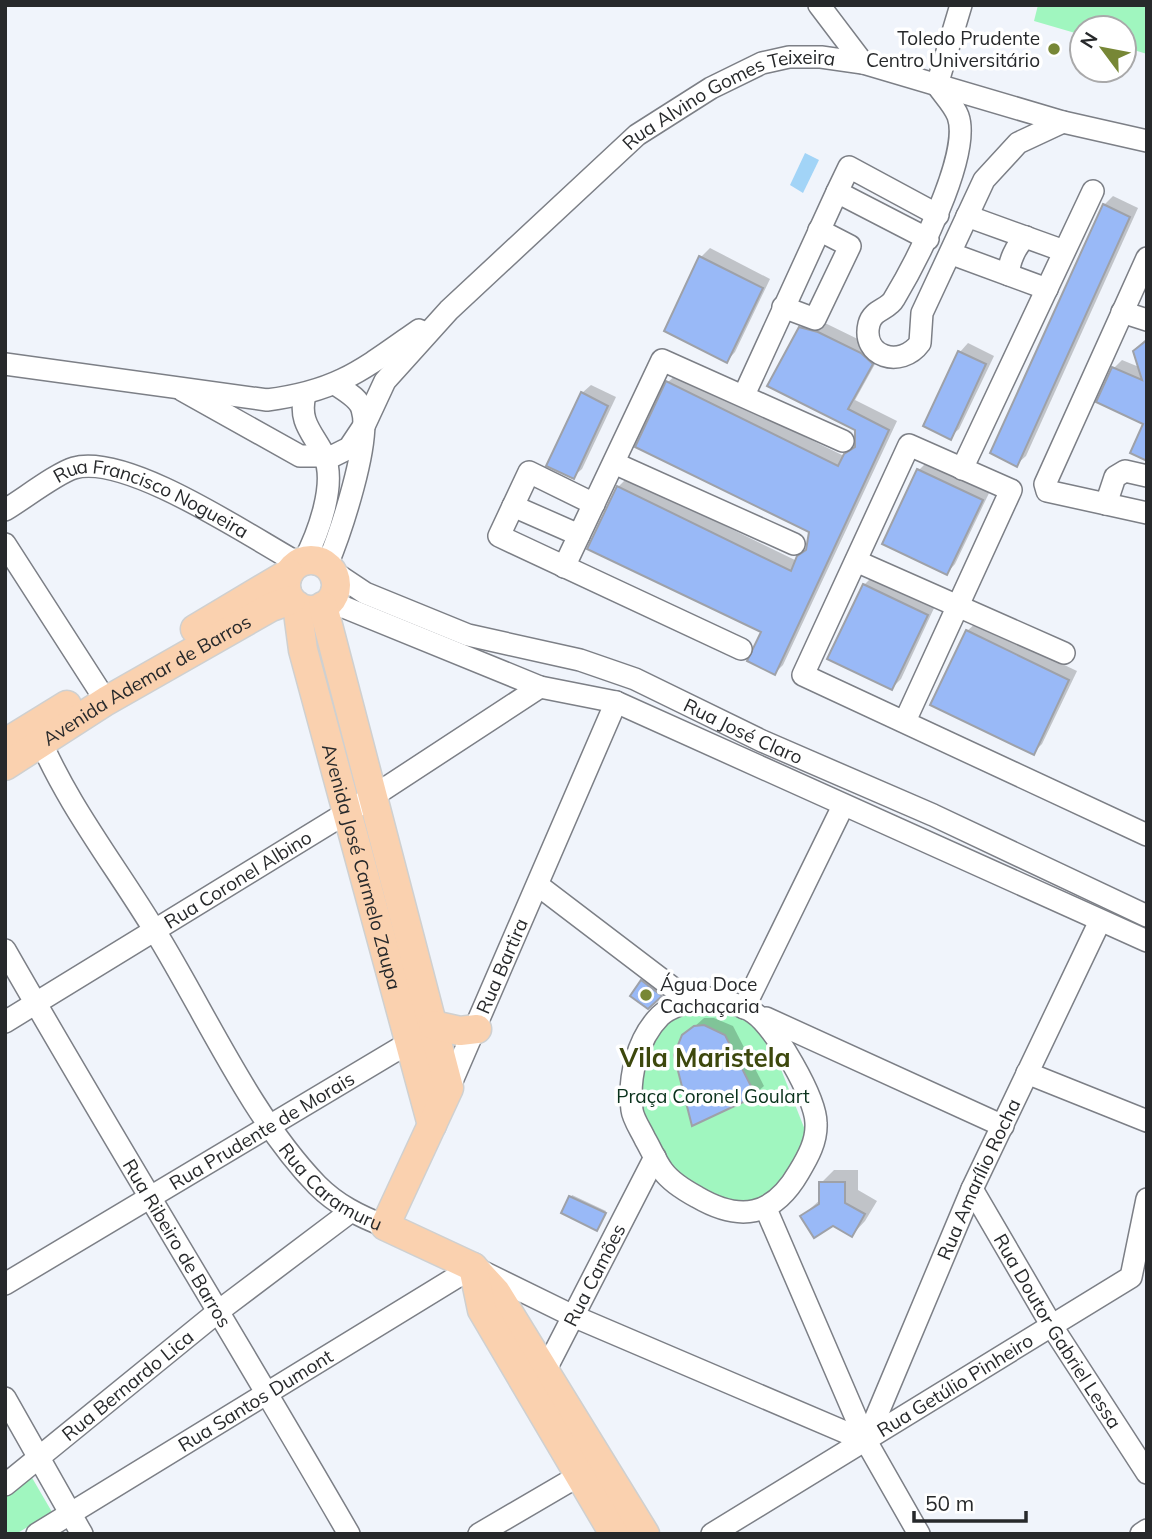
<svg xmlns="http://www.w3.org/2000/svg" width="1152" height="1539" font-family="Mulish,sans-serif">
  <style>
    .green { fill: #a0f6bf }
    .water { fill: #a2d4f7 }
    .shadow { fill: #0003 }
    .building { fill: #99b9f7; stroke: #9ea1a8; stroke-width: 2 }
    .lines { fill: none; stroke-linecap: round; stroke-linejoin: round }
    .minor-casing { stroke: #7c7f86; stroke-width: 24 }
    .major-casing { stroke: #cfd0d0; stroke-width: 31 }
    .minor { stroke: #fff; stroke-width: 21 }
    .major { stroke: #fad1af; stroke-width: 28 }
    .poi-dot { fill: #778736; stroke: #fff; stroke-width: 2.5 }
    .labels { text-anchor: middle; stroke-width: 7; stroke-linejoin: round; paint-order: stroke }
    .poi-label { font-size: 19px; fill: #27292b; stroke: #fff; text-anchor: end }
    .street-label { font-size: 19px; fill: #27292b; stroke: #fff }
    .park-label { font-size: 19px; fill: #0a321c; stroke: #fff }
    .district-label { font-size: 26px; font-weight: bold; fill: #3d480d; stroke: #fff }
  </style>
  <rect width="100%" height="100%" fill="#f0f4fb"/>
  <g class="green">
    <path d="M1038,5h109v49l-23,-7v-19h-42v7l-48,-14z"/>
    <path d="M710,1005l39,13 20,21 40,101 -21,36 -24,25 -40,3 -55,-34 -32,-58 2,-39 10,-31 18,-24z"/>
    <path d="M31,1476l21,36 -36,22h-11v-37z"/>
  </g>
  <path class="water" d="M805,153l14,7 -16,33 -13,-8z"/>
  <g class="shadow">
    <path d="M1113,196l25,12 -112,248 -9,8 -25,-12 112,-247z"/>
    <path d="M710,248l60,31 -35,73 -8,9 -61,-31 35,-73z"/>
    <path d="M809,319l18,5 43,21 10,10 -25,45 42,21 -114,244 -8,8 -11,-42 -146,-144 9,-9 170,83 11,-12 3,-18 -143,-149 9,-8 167,82 12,-12 1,-15 -57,-101z"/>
    <path d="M1147,338v121l-1,-36 -32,-55 8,-8 17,7 -5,-12 2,-7z"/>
    <path d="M968,343l26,13 -35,73 -9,8 -25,-12 35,-73z"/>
    <path d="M591,385l25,12 -34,72 -9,8 9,-84z"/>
    <path d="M927,462l63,29 -35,73 -8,9 -28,-103z"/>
    <path d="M873,576l62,30 -34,73 -9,9 -62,-30 34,-73z"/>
    <path d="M976,623l101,48 -35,73 -9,9 -66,-122z"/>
    <path d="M651,973l18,14 -21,20 -6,-26z"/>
    <path d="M704,1018h10l19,8 31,60 -9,8 -62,29 -9,-87z"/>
    <path d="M834,1170h24v20l19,11 -12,20 -13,14 -19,-11 -31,-8 19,-17v-16z"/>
    <path d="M572,1195l34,16 -8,16 -35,-15z"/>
  </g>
  <g class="building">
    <path d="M1103,204l27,13 -113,250 -27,-14z"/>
    <path d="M699,256l64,32 -36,75 -63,-32z"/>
    <path d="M799,327l19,5 43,21 12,11 -25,45 41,21 -114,245 -28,-14 14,-29 -174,-83 30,-63 174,85 6,-15 9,-6 3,-18 -174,-85 31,-66 172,85 6,-12 11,-7v-17l-88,-44z"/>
    <path d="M1147,340v121l-17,-8 13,-29 -47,-22 16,-35 30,13 -9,-29z"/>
    <path d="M958,351l28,13 -35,76 -28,-14z"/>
    <path d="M581,392l27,14 -34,73 -28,-13z"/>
    <path d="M917,469l66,31 -36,75 -65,-31z"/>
    <path d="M863,584l65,31 -36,75 -65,-31z"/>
    <path d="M966,630l103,50 -35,75 -104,-50z"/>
    <path d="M641,980l21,16 -14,13 -18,-13z"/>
    <path d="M704,1025l21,10 31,61 -64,30 -18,-71 8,-20 12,-9z"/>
    <path d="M819,1182h26v21l20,11 -13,23 -19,-11 -19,12 -14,-22 19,-12z"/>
    <path d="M569,1196l37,17 -9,18 -36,-18z"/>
  </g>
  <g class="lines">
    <g class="minor-casing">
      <g id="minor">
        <path d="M819,5l44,58"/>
        <path d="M937,85c6,9 17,20 21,31 14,39 -43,148 -64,183 -6,11 -21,10 -25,25 -8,33 32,45 51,19l2,-30 62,-133 34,-37 45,-21"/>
        <path d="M937,85l24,-80"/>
        <path d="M967,216l97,35"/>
        <path d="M928,239l-91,-47 12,-25 89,48"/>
        <path d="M952,254l95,35"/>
        <path d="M1147,258l-102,226 2,7 100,22"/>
        <path d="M1009,275c-1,-12 7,-30 17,-38"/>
        <path d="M783,307l32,12 35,-73 -31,-16"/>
        <path d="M1122,312l25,8"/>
        <path d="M5,364l262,36c71,-9 95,-30 152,-70"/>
        <path id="s1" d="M182,390l118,66h33l16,-8 16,-24 20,-43 64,-71 188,-175 74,-47 51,-25 27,-6h32l42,6 200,59 84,19"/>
        <path d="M744,395l93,-203"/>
        <path d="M614,463l180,81"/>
        <path d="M962,469l131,-278"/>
        <path d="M594,504l-65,-32 -30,64 242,113"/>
        <path d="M1106,504l9,-27 10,-6 22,5"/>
        <path d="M513,506l66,29"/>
        <path id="s2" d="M5,510c17,-10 52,-37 69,-42 53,-15 175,68 224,95"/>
        <path d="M5,544l101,157"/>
        <path d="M304,561c14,-27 33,-77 20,-106 -11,-22 -26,-33 -19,-60"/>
        <path d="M856,561l208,92"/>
        <path d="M327,565c13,-31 45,-125 35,-156 -3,-11 -17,-18 -27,-25"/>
        <path d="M564,567l98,-207 181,81"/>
        <path id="s3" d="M332,571l33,22 103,42 112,25 55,19 127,62 171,74 214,101"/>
        <path d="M329,601l211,86 76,15 531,239"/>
        <path d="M905,721l106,-231 -102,-45 -106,230 344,160"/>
        <path id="s4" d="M36,730c29,72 79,135 119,201 50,81 96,186 162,254 20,20 42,31 68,41"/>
        <path d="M539,886l151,115"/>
        <path id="s5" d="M5,950c112,196 231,388 344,584"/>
        <path d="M704,997c17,4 36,6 50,16 21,14 62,85 62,110 1,18 -8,34 -17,49 -26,45 -59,50 -102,25 -11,-6 -26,-15 -34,-26 -7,-9 -12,-22 -18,-32 -4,-9 -12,-20 -13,-29 -4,-32 5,-71 28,-94 10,-10 31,-15 44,-19z"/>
        <path d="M744,1008l99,-202"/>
        <path d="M766,1018l237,108"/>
        <path id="s6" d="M5,1022l367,-225 168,-110"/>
        <path d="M1027,1073l120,48"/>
        <path id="s7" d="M449,1088l167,-386"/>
        <path id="s8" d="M972,1189l81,139 94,145"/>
        <path d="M766,1209l100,232 53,93"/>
        <path id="s9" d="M5,1284l405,-242"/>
        <path id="s10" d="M534,1378l11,-7 110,-214"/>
        <path d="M5,1398l77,136"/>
        <path id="s11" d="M866,1441l106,-252 128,-268"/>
        <path id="s12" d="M5,1485l215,-175 130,-98"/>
        <path id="s13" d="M37,1534l436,-267 100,49 293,125"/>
        <path d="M479,1534l113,-66"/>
        <path id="s14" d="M712,1534l419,-257 16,-78"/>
        <path d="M1141,1534l6,-4"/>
      </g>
    </g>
    <g class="major-casing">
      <g id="major">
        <circle cx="311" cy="585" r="25"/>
        <path id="s15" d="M297,605l6,45 129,475"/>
        <path d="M323,606l126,482 -64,138 88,41 23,25 149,242"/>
        <path d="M195,629l94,-56"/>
        <path d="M5,743l62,-38"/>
        <path id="s16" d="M5,766l101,-65 165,-94 20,-7"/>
        <path d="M433,1025l27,6 17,-2"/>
        <path d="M473,1267l9,43 132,224"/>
      </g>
    </g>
    <use href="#minor" class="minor"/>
    <use href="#major" class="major"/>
  </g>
  <g class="poi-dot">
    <circle cx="1054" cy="49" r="7"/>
    <circle cx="646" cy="995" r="7"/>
  </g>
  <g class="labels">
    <g class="poi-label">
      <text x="1040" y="45">Toledo Prudente<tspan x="1040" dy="22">Centro Universitário</tspan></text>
      <text x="660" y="991" text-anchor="start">Água Doce<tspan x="660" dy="22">Cachaçaria</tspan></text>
    </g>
    <g class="street-label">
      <text dy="7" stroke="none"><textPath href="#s1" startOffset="716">Rua Alvino Gomes Teixeira</textPath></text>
      <text dy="7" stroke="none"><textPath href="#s2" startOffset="164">Rua Francisco Nogueira</textPath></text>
      <text dy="7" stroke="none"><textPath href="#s16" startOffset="166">Avenida Ademar de Barros</textPath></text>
      <text dy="7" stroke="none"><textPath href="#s3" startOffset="444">Rua José Claro</textPath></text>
      <text dy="7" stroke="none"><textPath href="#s15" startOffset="270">Avenida José Carmelo Zaupa</textPath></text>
      <text dy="7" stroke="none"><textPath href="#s6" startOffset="273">Rua Coronel Albino</textPath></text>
      <text dy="7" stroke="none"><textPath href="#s7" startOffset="133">Rua Bartira</textPath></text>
      <text dy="7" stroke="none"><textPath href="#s9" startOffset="299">Rua Prudente de Morais</textPath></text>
      <text dy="7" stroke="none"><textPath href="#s11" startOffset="285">Rua Amarílio Rocha</textPath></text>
      <text dy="7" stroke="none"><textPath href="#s4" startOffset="548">Rua Caramuru</textPath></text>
      <text dy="7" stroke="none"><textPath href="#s5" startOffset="340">Rua Ribeiro de Barros</textPath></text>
      <text dy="7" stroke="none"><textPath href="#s10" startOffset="121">Rua Camões</textPath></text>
      <text dy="7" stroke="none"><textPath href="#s8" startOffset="166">Rua Doutor Gabriel Lessa</textPath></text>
      <text dy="7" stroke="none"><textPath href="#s12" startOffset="158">Rua Bernardo Lica</textPath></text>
      <text dy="7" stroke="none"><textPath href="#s14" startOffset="285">Rua Getúlio Pinheiro</textPath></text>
      <text dy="7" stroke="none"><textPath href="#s13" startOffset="256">Rua Santos Dumont</textPath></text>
    </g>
    <g class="park-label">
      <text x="713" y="1103">Praça Coronel Goulart</text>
    </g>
    <g class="district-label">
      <text x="705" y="1067">Vila Maristela</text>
    </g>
  </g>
  <rect width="1152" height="1539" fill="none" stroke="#27292b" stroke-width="14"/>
  <g transform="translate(1103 49) rotate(302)"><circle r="33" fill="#ffffff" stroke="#a9a9aa" stroke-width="2"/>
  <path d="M0-5L12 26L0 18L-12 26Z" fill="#778736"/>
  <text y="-10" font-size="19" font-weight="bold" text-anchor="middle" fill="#27292b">N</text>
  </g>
  <path d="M914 1511v10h112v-10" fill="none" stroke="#27292b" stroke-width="3.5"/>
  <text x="925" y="1511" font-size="21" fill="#27292b" stroke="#ffffff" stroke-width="5" paint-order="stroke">50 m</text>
</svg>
